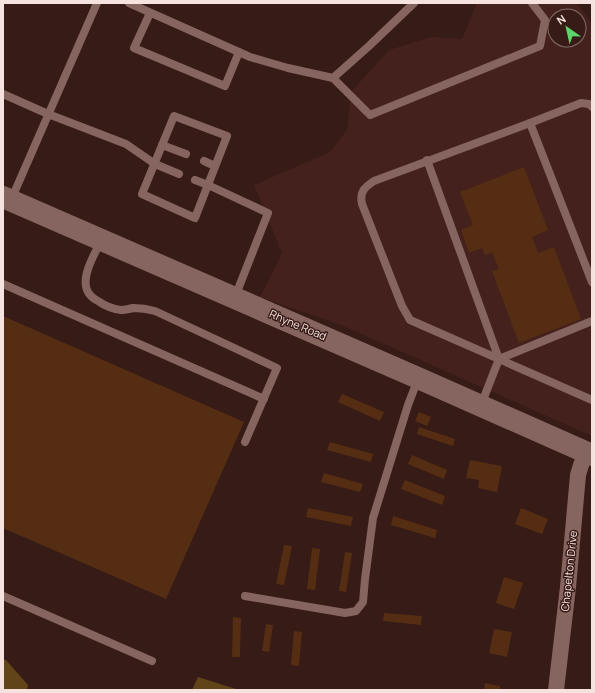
<svg xmlns="http://www.w3.org/2000/svg" width="595" height="693" font-family="Manrope,sans-serif">
  <style>
    .built { fill: #44211c; fill-rule: evenodd }
    .forest { fill: #614519 }
    .building { fill: #552d12 }
    .lines { fill: none; stroke-linecap: round; stroke-linejoin: round }
    .lane { stroke: #86645f; stroke-width: 8 }
    .street { stroke: #86645f; stroke-width: 16 }
    .secondary { stroke: #86645f; stroke-width: 22 }
    .labels { text-anchor: middle; stroke-width: 3; stroke-linejoin: round; paint-order: stroke }
    .street-label { font-size: 11px; fill: #f6e2df; stroke: #371b17 }
  </style>
  <rect width="100%" height="100%" fill="#371b17"/>
  <path class="built" d="M477,3h100l15,20v413l-251,-111 -81,-28 22,-44 -28,-68 76,-33 17,-22 4,-38 38,-42 42,-13 31,2zM555,16h24v24h-24z"/>
  <g class="forest">
    <path d="M3,659l3,1 22,25 -1,5h-24z"/>
    <path d="M198,677l41,13h-47z"/>
  </g>
  <g class="building">
    <path d="M524,167l24,63 -16,7 6,16 16,-6 27,72 -62,24 -27,-72 7,-2 -7,-17 -7,3 -3,-7 -13,5 -8,-23 12,-5 -13,-33z"/>
    <path d="M3,316l241,106 -78,177 -163,-71z"/>
    <path d="M342,394l42,18 -4,9 -42,-19z"/>
    <path d="M419,412l12,5 -4,9 -12,-5z"/>
    <path d="M419,427l36,12 -2,7 -36,-12z"/>
    <path d="M330,442l43,12 -2,8 -44,-12z"/>
    <path d="M412,455l35,15 -3,9 -36,-15z"/>
    <path d="M470,460l32,6 -5,26 -19,-4 1,-8 -13,-2z"/>
    <path d="M324,473l39,11 -3,8 -39,-10z"/>
    <path d="M405,480l40,16 -3,9 -41,-16z"/>
    <path d="M308,508l45,9 -2,9 -45,-9z"/>
    <path d="M521,508l27,11 -6,15 -27,-10z"/>
    <path d="M393,516l44,14 -2,8 -44,-13z"/>
    <path d="M284,545l8,1 -8,39 -8,-1z"/>
    <path d="M312,548l8,1 -5,41 -8,-1z"/>
    <path d="M345,552l7,1 -6,39 -7,-1z"/>
    <path d="M504,577l19,6 -9,26 -18,-6z"/>
    <path d="M384,613l38,3 -1,9 -38,-4z"/>
    <path d="M233,617l8,1 -1,39h-8z"/>
    <path d="M266,624l7,1 -4,27 -7,-1z"/>
    <path d="M494,629l18,3 -5,25 -18,-4z"/>
    <path d="M294,631l8,1 -3,34 -8,-1z"/>
    <path d="M485,683l15,3v4h-16z"/>
  </g>
  <g class="lines">
    <g class="lane">
      <path d="M129,3l121,54 38,11 45,10 37,37 170,-69 5,-26 -13,-17"/>
      <path d="M150,13l-16,35 91,38 14,-34"/>
      <path d="M333,78l36,-32 45,-43"/>
      <path d="M3,94l45,20 78,30 29,20 24,10"/>
      <path d="M592,107l-3,-3 -8,-1 -51,20 -156,58c-9,6 -15,11 -12,23l40,102 8,14 182,80"/>
      <path d="M174,116l53,20 -32,82 -53,-24z"/>
      <path d="M530,123l62,159"/>
      <path d="M162,145l24,9"/>
      <path d="M427,160l72,199 -18,46"/>
      <path d="M204,161l11,5"/>
      <path d="M195,180l13,5 60,28 -33,84"/>
      <path d="M11,200l86,-197"/>
      <path d="M101,241c-6,12 -20,35 -14,49 2,5 7,9 11,11 7,5 15,8 23,9 4,0 8,-1 12,-2 8,0 15,1 22,3l122,57 -32,74"/>
      <path d="M3,284l261,115"/>
      <path d="M499,359l93,-38"/>
      <path d="M3,596l149,65"/>
      <path d="M245,596l100,17 11,-2 7,-9 2,-23 8,-61 35,-113 10,-26"/>
    </g>
    <path class="street" d="M556,690l12,-103 10,-112 3,-10 5,-12"/>
    <path class="secondary" d="M3,197l415,181 174,77"/>
  </g>
  <g class="labels">
    <g class="street-label">
      <text transform="translate(298 325) rotate(23)" y="4">Rhyne Road</text>
      <text transform="translate(569 571) rotate(-84)" y="4">Chapelton Drive</text>
    </g>
  </g>
  <rect width="595" height="693" fill="none" stroke="#f6e2df" stroke-width="8"/>
  <g transform="translate(567 28) rotate(326)"><circle r="19" fill="#371b17" stroke="#836b67"/>
  <path d="M0-3L7 15L0 10L-7 15Z" fill="#5ed56c"/>
  <text y="-6" font-size="11" font-weight="bold" text-anchor="middle" fill="#f6e2df">N</text>
  </g>
</svg>
